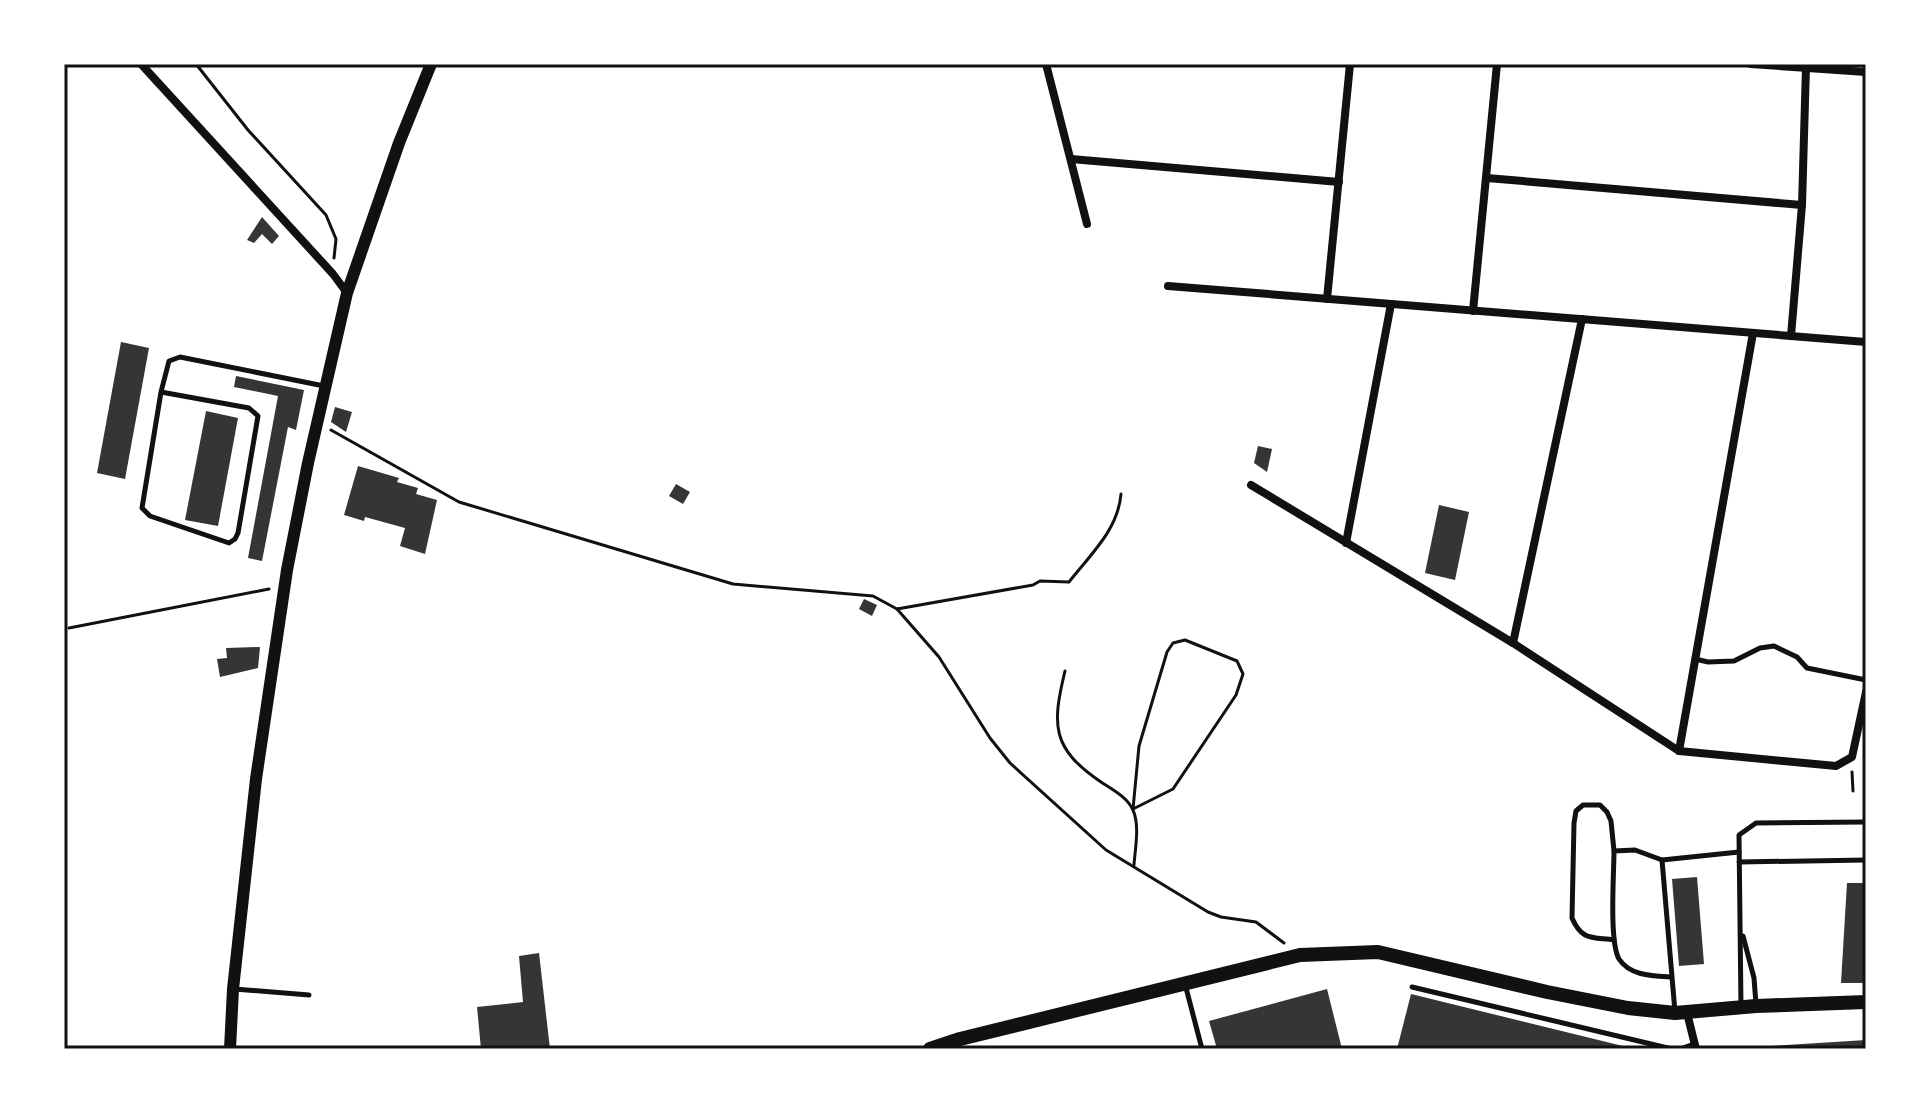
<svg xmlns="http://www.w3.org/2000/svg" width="1930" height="1113" font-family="'Titillium Web',sans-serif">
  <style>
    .building { fill: #353535 }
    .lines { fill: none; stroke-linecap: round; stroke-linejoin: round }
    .path { stroke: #111; stroke-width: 3 }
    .service { stroke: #111; stroke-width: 5 }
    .minor { stroke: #111; stroke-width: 8 }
    .tertiary { stroke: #111; stroke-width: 12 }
    .secondary { stroke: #111; stroke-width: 14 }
    .neatline { fill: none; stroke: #111; stroke-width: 3 }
  </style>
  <rect width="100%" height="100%" fill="#fff"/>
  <g class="building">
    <path d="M262,217l17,19 -7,8 -10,-10 -8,9 -7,-3z"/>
    <path d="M121,342l28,6 -24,131 -28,-6z"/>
    <path d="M236,376l68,14 -8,40 -8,-3 -26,134 -14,-3 30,-162 -44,-9z"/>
    <path d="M335,407l17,5 -6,20 -15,-10z"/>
    <path d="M206,411l32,7 -20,108 -33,-6z"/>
    <path d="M1258,446l14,3 -5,23 -13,-9z"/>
    <path d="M358,466l41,12 -2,4 21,6 -2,6 21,6 -12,54 -25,-8 5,-18 -40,-11 -1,4 -20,-6z"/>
    <path d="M676,484l14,8 -7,12 -14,-8z"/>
    <path d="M1439,505l30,7 -14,68 -30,-7z"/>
    <path d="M864,599l13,6 -5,11 -13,-7z"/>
    <path d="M260,647l-2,21 -38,9 -3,-18 10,-1 -1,-10z"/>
    <path d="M1697,877l7,87 -25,2 -7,-87z"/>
    <path d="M1847,883h19v100h-25z"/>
    <path d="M539,953l11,96h-69l-4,-42 46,-5 -4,-46z"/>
    <path d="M1327,989l15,60h-125l-8,-28z"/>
    <path d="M1411,994l220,54v1h-234z"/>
    <path d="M1866,1040v9h-112v-2z"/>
  </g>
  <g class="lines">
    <g class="path">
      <path d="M196,64l52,66 78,85 10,24 -2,19"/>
      <path d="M331,430l128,72 274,82 140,12 24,13 42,48 51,81 20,25 96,87 102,62 13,5 35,5 28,21"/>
      <path d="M897,609l136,-24 7,-4 29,1c21,-27 49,-52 52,-88"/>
      <path d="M69,628l200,-39"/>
      <path d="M1185,640l52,21 6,13 -7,21 -63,94 -40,20 6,-63 28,-94 6,-9z"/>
      <path d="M1065,671c-13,54 -14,77 36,111 12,8 26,15 32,28 7,16 2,39 1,55"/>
      <path d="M1852,772l1,19"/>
    </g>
    <g class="service">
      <path d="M161,392l88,16 9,8 -20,117 -3,6 -6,4 -79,-27 -8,-8 19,-116 8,-31 11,-4 144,29"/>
      <path d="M1695,659l13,3 26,-1 26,-13 14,-2 23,11 10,11 59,12"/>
      <path d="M1614,851l-3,-30 -4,-9 -7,-7h-17l-7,6 -2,12 -2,95c10,23 20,19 42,22"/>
      <path d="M1662,860l13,152"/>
      <path d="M1739,862l127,-2"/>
      <path d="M1743,936l11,42 2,26"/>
      <path d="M1671,977c-18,-1 -41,-1 -52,-18 -10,-17 -5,-86 -5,-108l21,-1 27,10 77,-8"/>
      <path d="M1185,984l17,65"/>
      <path d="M1412,987l260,62"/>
      <path d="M234,989l75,6"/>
      <path d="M1741,1007l-2,-172 17,-12 110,-1"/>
      <path d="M1680,1049l14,-5"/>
    </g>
    <g class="minor">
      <path d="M141,64l192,210 14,19"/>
      <path d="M1046,64l41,160"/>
      <path d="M1751,64l115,8"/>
      <path d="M1071,159l268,23"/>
      <path d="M1487,178l315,27"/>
      <path d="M1168,286l698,56"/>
      <path d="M1327,299l23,-235"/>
      <path d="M1473,311l24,-247"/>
      <path d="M1791,336l11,-131 4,-138"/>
      <path d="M1251,485l262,158 166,108 157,15 16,-9 14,-65"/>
      <path d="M1346,543l45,-239"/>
      <path d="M1513,643l69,-324"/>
      <path d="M1679,751l74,-418"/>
      <path d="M1687,1013l9,36"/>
    </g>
    <path class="tertiary" d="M230,1049l3,-60 23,-210 31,-209 21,-107 39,-170 52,-150 32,-79"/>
    <path class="secondary" d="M930,1049l30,-10 340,-84 78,-3 169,40 81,16 47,5 81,-7 110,-4"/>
  </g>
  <rect width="1930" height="1113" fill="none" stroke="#ffffff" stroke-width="132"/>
  <rect x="66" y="66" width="1798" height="981" class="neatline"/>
</svg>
